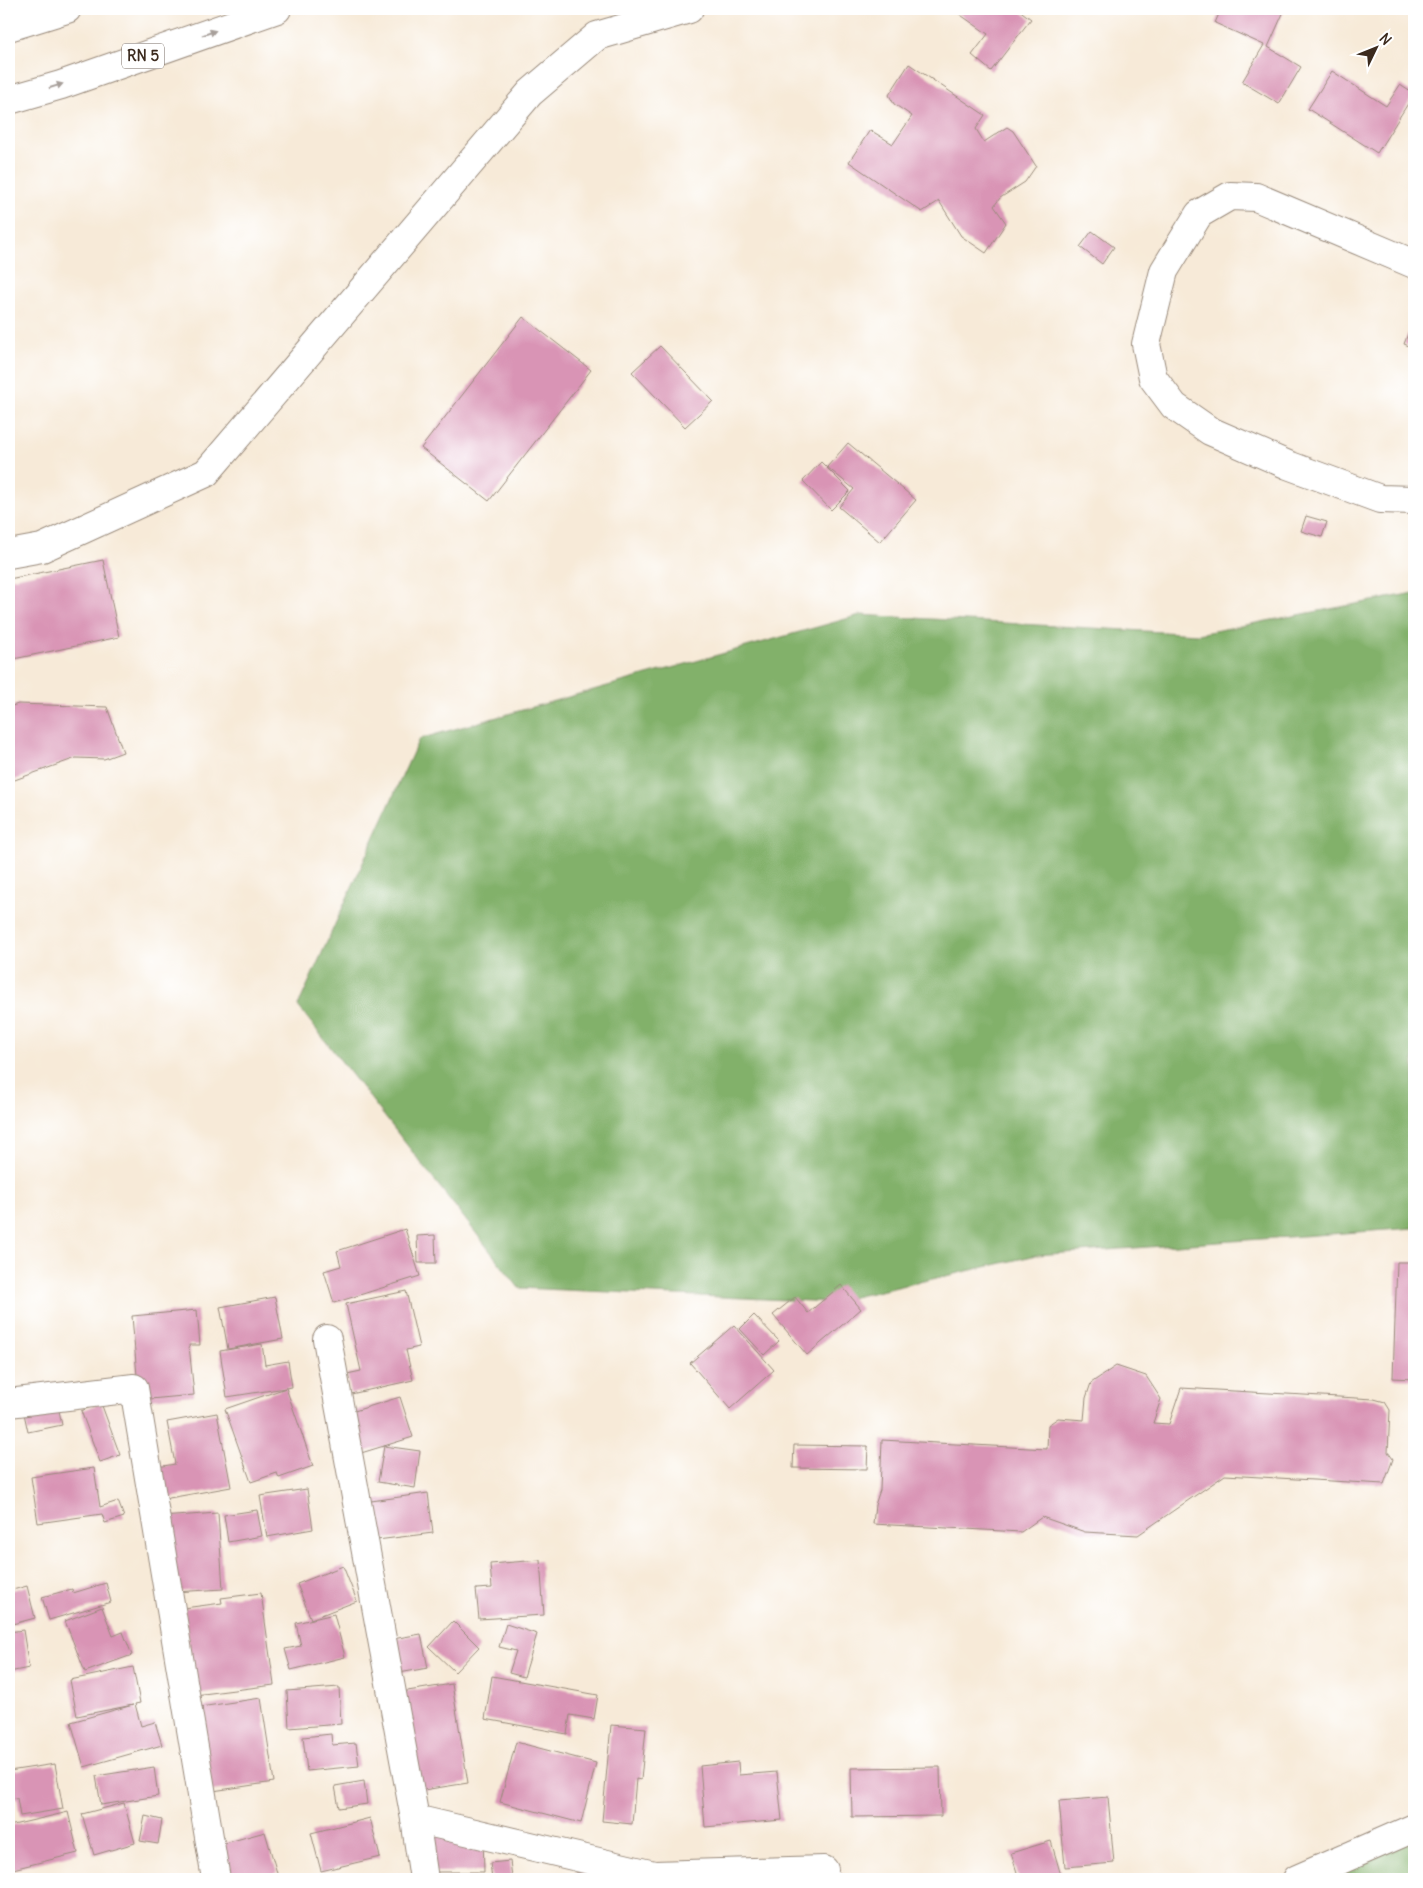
<svg xmlns="http://www.w3.org/2000/svg" width="1423" height="1888" font-family="Delius,sans-serif">
  <style>
    .forest { fill: #82b16a; stroke: #5e6e44 }
    .building { fill: #d994b5 }
    .lines { fill: none; stroke-linecap: round; stroke-linejoin: round }
    .minor-casing { stroke: #998a7b; stroke-width: 30 }
    .trunk-casing { stroke: #998a7b; stroke-width: 30 }
    .minor { stroke: #fff; stroke-width: 28 }
    .trunk { stroke: #fff; stroke-width: 28 }
    .oneway { fill: #a79f9a }
    .labels { text-anchor: middle; stroke-width: 4; stroke-linejoin: round; paint-order: stroke }
    .shield { fill: #fff; stroke: #766a62; stroke-width: 1 }
    .shield-label { font-size: 15px; font-weight: bold; fill: #3b2a1e }
  </style>
  <rect width="100%" height="100%" fill="#fff"/>
  <filter id="ink" filterUnits="userSpaceOnUse"><feTurbulence type="fractalNoise" baseFrequency=".02" numOctaves="2"/><feDisplacementMap in="SourceGraphic" scale="10" xChannelSelector="R" yChannelSelector="G"/><feConvolveMatrix kernelMatrix="1 2 1 2 8 2 1 2 1" color-interpolation-filters="sRGB"/></filter>
  <filter id="wash" filterUnits="userSpaceOnUse"><feTurbulence type="fractalNoise" baseFrequency=".0096" numOctaves="4" result="noise"/><feDisplacementMap in="SourceGraphic" scale="20" xChannelSelector="R" yChannelSelector="G"/><feGaussianBlur stdDeviation="1.12" result="paint"/><feColorMatrix in="noise" values="0 0 0 0 0 0 0 0 0 0 0 0 0 0 0 0 0 1.4 0 .05"/><feComposite in="paint" operator="in"/></filter>
  <g filter="url(#wash)">
    <rect width="100%" height="100%" fill="#f7ead8"/>
    <g class="forest">
      <path d="M1414,593v635l-377,27 -205,47 -313,-14 -221,-282 121,-267 441,-124 338,19z"/>
      <path d="M1414,1828v51h-83z"/>
    </g>
    <g id="blocks">
      <g class="building">
        <path d="M952,9h66l13,10 -40,52 -19,-16 16,-21z"/>
        <path d="M1221,9h64l-17,38 33,20 -22,37 -37,-22 22,-37 -49,-22z"/>
        <path d="M909,64l76,51 -9,14 8,13 23,-15 6,4 23,35 -11,16 -25,16 -6,8 12,17 -20,30 -25,-17 -22,-35 -17,11 -73,-50 21,-32 23,14 19,-28 -18,-12 -5,-9z"/>
        <path d="M1332,71l54,35 14,-21 14,9 -37,59 -69,-44z"/>
        <path d="M1092,231l22,16 -12,17 -22,-17z"/>
        <path d="M523,317l68,53 -102,131 -68,-53z"/>
        <path d="M1414,318v30l-10,-4z"/>
        <path d="M660,346l53,55 -28,26 -53,-55z"/>
        <path d="M848,443l68,57 -36,42 -41,-35 15,-18 -27,-22z"/>
        <path d="M821,462l29,29 -19,19 -28,-29z"/>
        <path d="M1306,516l21,6 -5,15 -21,-6z"/>
        <path d="M103,560l16,77 -110,23v-81z"/>
        <path d="M18,704l89,3 16,45 -19,7 -28,-1 -67,24v-75z"/>
        <path d="M405,1229l15,47 -86,27 -10,-32 17,-5 -4,-15z"/>
        <path d="M435,1235l1,28h-18l-1,-27z"/>
        <path d="M1397,1262h17v117l-21,-1z"/>
        <path d="M841,1285l20,24 -54,46 -34,-40 22,-18 13,16z"/>
        <path d="M406,1291l13,56 -13,3 7,30 -62,14 -4,-20 14,-3 -15,-67z"/>
        <path d="M275,1297l8,42 -55,10 -8,-42z"/>
        <path d="M197,1310l3,35h-11l5,50 -55,5 -7,-84z"/>
        <path d="M754,1315l25,26 -15,14 -24,-26z"/>
        <path d="M734,1325l40,45 -44,39 -40,-46z"/>
        <path d="M262,1344l3,21 23,-4 4,26 -65,10 -7,-46z"/>
        <path d="M1116,1366l30,10 15,23 -8,24 16,1 12,-36 193,11 11,3 5,8 -2,42 5,7 -9,25 -159,-9 -87,60 -53,-3 -43,-15 -21,15 -148,-8 2,-19 5,-15 2,-50 165,9 1,-24 10,-7 26,2 2,-22 5,-15z"/>
        <path d="M286,1388l27,78 -34,12 -2,-5 -26,9 -26,-73z"/>
        <path d="M400,1397l13,40 -29,9 36,5 -5,37 -37,-6 6,-36 -23,7 -13,-40z"/>
        <path d="M57,1401l5,24 -34,7 -5,-23z"/>
        <path d="M101,1403l19,52 -20,7 -19,-51z"/>
        <path d="M217,1413l14,74 -73,13 -6,-32 23,-4 -8,-42z"/>
        <path d="M794,1445l74,1 -1,23 -74,-1z"/>
        <path d="M94,1468l6,39 18,-6 6,16 -19,6 -3,-9 -64,9 -7,-46z"/>
        <path d="M307,1489l6,40 -46,8 -7,-41z"/>
        <path d="M428,1493l5,40 -64,8 -5,-39z"/>
        <path d="M257,1510l5,26 -34,6 -4,-27z"/>
        <path d="M218,1513l5,76 -48,3 -14,-75z"/>
        <path d="M540,1560l4,55 -65,4 -3,-30 16,-1 -2,-24z"/>
        <path d="M343,1566l14,35 -46,18 -14,-35z"/>
        <path d="M106,1583l5,19 -62,18 -7,-23 30,-8 1,4z"/>
        <path d="M27,1586l8,32 -26,7v-34z"/>
        <path d="M261,1593l13,92 -79,10 -11,-87 38,-5 -1,-5z"/>
        <path d="M102,1607l11,29 10,-4 9,23 -47,17 -20,-51z"/>
        <path d="M334,1614l11,43 -54,13 -6,-21 16,-3 -5,-23z"/>
        <path d="M453,1621l26,26 -24,25 -26,-25z"/>
        <path d="M506,1624l31,10 -13,43 -15,-4 7,-22 -17,-4z"/>
        <path d="M23,1630l6,38 -20,4v-40z"/>
        <path d="M421,1634l7,34 -41,7 -6,-34z"/>
        <path d="M133,1667l7,36 -5,1 6,22 14,-4 7,23 -78,22 -13,-45 62,-17 -56,11 -7,-36z"/>
        <path d="M492,1676l106,19 -4,24 -24,-4 -3,19 -82,-15z"/>
        <path d="M452,1684l16,99 -51,8 -16,-99z"/>
        <path d="M339,1687l2,37 -52,4 -2,-37z"/>
        <path d="M261,1698l13,84 -68,10 -13,-84z"/>
        <path d="M611,1725l35,3 -5,52 -5,-1 -4,45 -30,-3z"/>
        <path d="M331,1734l1,11 24,-2 3,23 -52,5 -4,-34z"/>
        <path d="M516,1742l80,21 -15,60 -81,-21z"/>
        <path d="M738,1762l1,13 38,-3 5,48 -77,7 -5,-61z"/>
        <path d="M55,1764l8,45 -43,7 -3,-18 -8,1v-28z"/>
        <path d="M154,1767l4,29 -57,9 -5,-29z"/>
        <path d="M940,1767l1,49 -89,1 -1,-49z"/>
        <path d="M364,1781l3,23 -28,4 -4,-22z"/>
        <path d="M1108,1797l6,66 -49,4 -6,-66z"/>
        <path d="M124,1803l11,40 -41,12 -12,-41z"/>
        <path d="M68,1812l10,41 -65,16 -4,-17v-26z"/>
        <path d="M145,1816l17,4 -4,24 -18,-3z"/>
        <path d="M370,1818l10,39 -59,14 -10,-38z"/>
        <path d="M265,1832l12,41 -22,6h-32l-9,-33z"/>
        <path d="M427,1835l56,1 1,36h-58z"/>
        <path d="M1051,1841l11,38h-43l-8,-26z"/>
        <path d="M510,1861l2,16 -20,2 -2,-16z"/>
        <path d="M599,1866l4,13h-45z"/>
      </g>
    </g>
  </g>
  <g filter="url(#ink)">
    <use href="#blocks" fill-opacity="0" stroke="#998a7b" stroke-width="1"/>
    <g class="lines">
      <g class="minor-casing">
        <g id="minor">
          <path d="M1414,264l-158,-67 -26,-1 -31,18 -35,57 -18,73 7,34 21,28 36,25 78,34 92,34 34,1"/>
          <path d="M9,554l33,-6 164,-75 324,-380 67,-57 92,-27"/>
          <path d="M327,1339l88,480 9,60"/>
          <path d="M9,1403l125,-15 82,491"/>
          <path d="M415,1819l239,56 170,-5"/>
          <path d="M1297,1879l117,-51"/>
        </g>
      </g>
      <g class="trunk-casing">
        <g id="trunk">
          <path d="M9,27l58,-18"/>
          <path d="M9,100l52,-15 216,-76"/>
        </g>
      </g>
      <use href="#minor" class="minor"/>
      <use href="#trunk" class="trunk"/>
    </g>
    <defs><path id="oneway-solid" d="M-6-.8H1V-3.2L6.5 0L1 3.2V.8H-6Z" transform="scale(1.25)"/></defs>
    <g class="oneway">
      <use href="#oneway-solid" transform="translate(209 33) rotate(-19)"/>
      <use href="#oneway-solid" transform="translate(56 86) rotate(-17)"/>
    </g>
  </g>
  <g class="labels">
    <rect class="shield" x="122" y="43.5" width="42" height="25" rx="4"/>
    <g class="shield-label">
      <text x="143" y="61">RN 5</text>
    </g>
  </g>
  <rect width="1423" height="1888" fill="none" stroke="#fff" stroke-width="30"/>
  <g transform="translate(1376 48) rotate(47)" stroke="#ffffff" stroke-width="4" paint-order="stroke">
  <path d="M0-4L9 19L0 12L-9 19Z" fill="#3b2a1e"/>
  <text y="-8" font-size="14" font-weight="bold" text-anchor="middle" fill="#3b2a1e">N</text>
  </g>
</svg>
